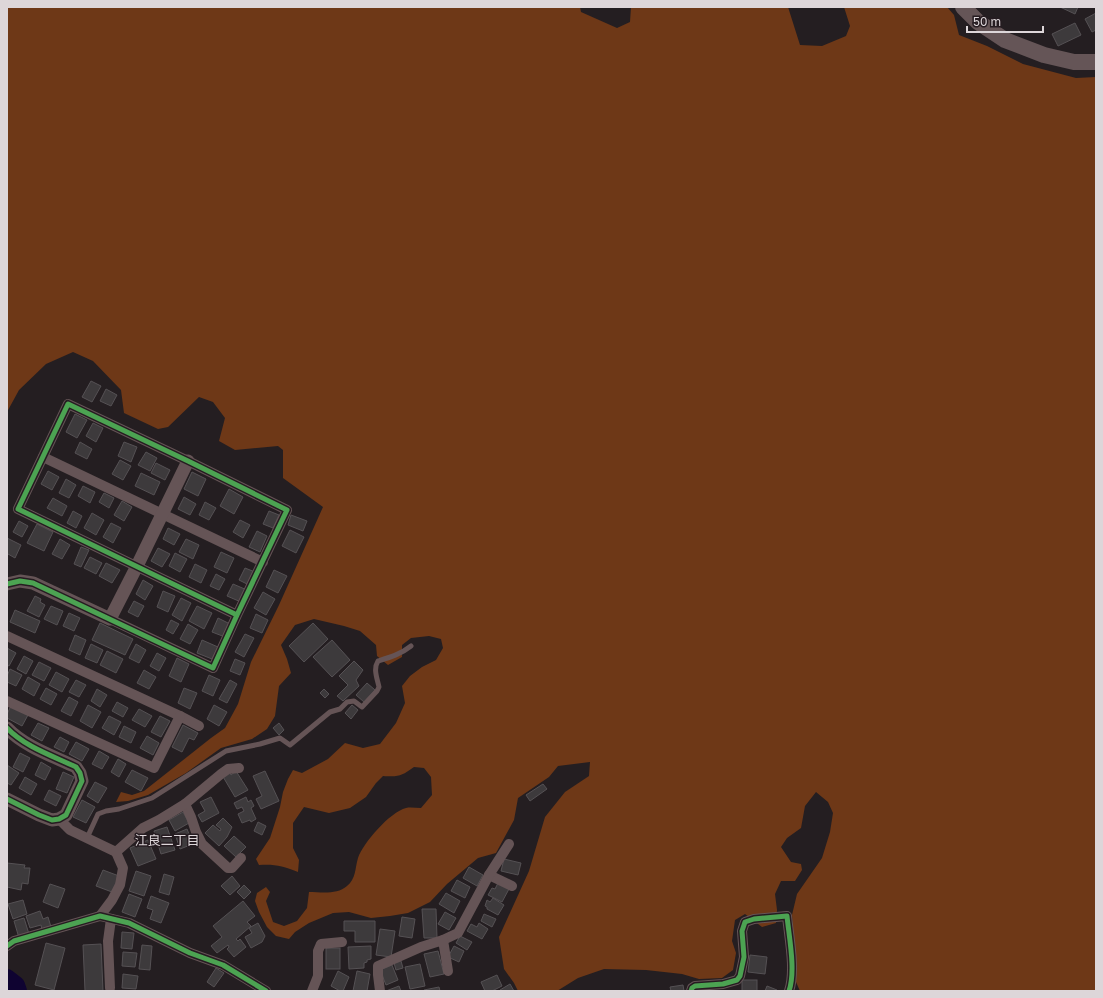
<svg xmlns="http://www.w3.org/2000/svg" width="1103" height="998" font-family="'Golos Text','Noto Sans JP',sans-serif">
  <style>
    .forest { fill: #6e3817 }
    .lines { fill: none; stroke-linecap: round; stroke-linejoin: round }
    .river { stroke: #0f0331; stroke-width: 18 }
    .building { fill: #3d3a3c; stroke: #555154 }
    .service { stroke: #655456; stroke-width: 5 }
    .minor { stroke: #655456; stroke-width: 10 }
    .tertiary { stroke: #655456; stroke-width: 13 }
    .primary { stroke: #655557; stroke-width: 16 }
    .cycleway-casing { stroke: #261c21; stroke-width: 8 }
    .cycleway { stroke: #4ca352; stroke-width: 5 }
    .labels { text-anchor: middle; stroke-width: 3; stroke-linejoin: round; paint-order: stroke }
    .neighbourhood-label { font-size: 13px; fill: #ddd6d9; stroke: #261c21 }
  </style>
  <rect width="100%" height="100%" fill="#241e21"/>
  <path class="forest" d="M7,7h573l1,5 36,16 13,-6 1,-15h157l12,38 22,1 24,-10 4,-10 -6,-19h103l7,8 5,20 28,11 36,18 53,14 20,-1v914h-296l-4,-9 -4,-67 5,-21 25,-36 8,-26 3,-19 -5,-11 -12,-10 -11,14 -4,22 -14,10 -6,9 10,15 10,2 1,6 -7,11h-14l-6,13 2,16 -1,13 -14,4 -17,-13 -10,6 -3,21 4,12 -3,17 -11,8 -23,1 -17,-5 -36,-4 -42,-1 -26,9 -21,13h-39l-4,-8 -10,-14 -5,-32 30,-66 16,-54 20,-25 24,-16 1,-14 -32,4 -9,11 -31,21 -4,22 -18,33 -18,5 -31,26 -17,18 -22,11 -18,3 -19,2 -22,-6 -16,1 -24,10 -14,9 -6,7 -13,-3 -9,-9 -8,-15 -4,-11 2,-8 9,-6 4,5 -4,9 7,21 11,4 13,-5 10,-13 2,-16c12,0 28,3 38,-6 9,-7 8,-18 11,-28 5,-15 32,-46 48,-50 4,-1 10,0 15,0l11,-13 -1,-18 -7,-9 -10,-1c-13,9 -14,10 -31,9l-7,7 -10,14 -16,11 -21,5 -25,-6 -11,16v25l6,12 -1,12c-15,-6 -23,-8 -39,-7l-3,-6 14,-21 10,-31 3,-15 5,-13 5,-9 9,3 26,-14 17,-16 18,5 17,-4 16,-21 9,-20 -3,-17 8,-10 12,-9 14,-7 7,-12 -2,-9 -12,-3 -18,2 -9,7v12l-14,8 -11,-9 -1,-11 -16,-14 -16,-5 -30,-7 -19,6 -14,20 6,14 4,14 -12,13 -4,30 -8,13 -15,10 -31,9 -35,25 -38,22 -20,6 -12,1 5,-10 11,3 12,-4 67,-53 14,-10 13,-24 13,-42 28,-57 44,-98 -40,-29v-28l-5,-4 -43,4 -16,-9 6,-23 -12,-16 -14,-5 -31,30 -10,2 -34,-16 -3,-23 -28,-29 -20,-9 -27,12 -27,26 -12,22z"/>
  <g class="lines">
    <path class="river" d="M7,978l9,7 2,6"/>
  </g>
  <g class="building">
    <path d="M1060,7h18l-3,7z"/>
    <path d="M1096,13v17l-4,2 -7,-13z"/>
    <path d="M1075,23l6,12 -23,11 -6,-12z"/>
    <path d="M91,381l10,5 -9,16 -10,-5z"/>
    <path d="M106,389l11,6 -6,11 -11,-5z"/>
    <path d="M75,414l12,6 -10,18 -11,-6z"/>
    <path d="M93,423l10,5 -7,14 -10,-6z"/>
    <path d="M80,442l12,7 -5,10 -12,-6z"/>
    <path d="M124,442l13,5 -6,15 -13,-6z"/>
    <path d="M146,452l11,6 -7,13 -12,-6z"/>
    <path d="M120,460l11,6 -8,14 -11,-6z"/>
    <path d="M156,463l14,7 -5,10 -14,-7z"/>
    <path d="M48,471l11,6 -7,13 -11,-6z"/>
    <path d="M192,472l14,7 -8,17 -14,-7z"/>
    <path d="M141,473l19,9 -6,13 -19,-9z"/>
    <path d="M66,479l10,6 -7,13 -10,-5z"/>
    <path d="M83,486l12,6 -5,11 -12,-7z"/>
    <path d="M229,489l14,8 -9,17 -14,-8z"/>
    <path d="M104,493l10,5 -5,10 -10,-6z"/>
    <path d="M184,497l12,7 -6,11 -12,-6z"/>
    <path d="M53,498l14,8 -5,10 -15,-8z"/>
    <path d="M122,501l10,6 -8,14 -10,-6z"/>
    <path d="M205,502l11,6 -7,12 -10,-5z"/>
    <path d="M73,511l9,5 -6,12 -9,-5z"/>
    <path d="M269,511l10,4 -6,13 -10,-4z"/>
    <path d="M92,513l12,7 -8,15 -12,-7z"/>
    <path d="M291,515l16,6 -4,10 -15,-6z"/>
    <path d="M240,520l10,5 -7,13 -10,-6z"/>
    <path d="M19,521l9,5 -6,11 -9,-5z"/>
    <path d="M111,523l10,5 -8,15 -10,-6z"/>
    <path d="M37,524l16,8 -9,19 -17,-8z"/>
    <path d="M168,528l12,6 -6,11 -11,-6z"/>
    <path d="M290,530l14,7 -8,16 -14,-7z"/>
    <path d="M257,531l10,5 -7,16 -11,-5z"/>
    <path d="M7,538l14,7 -6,13 -7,-4 -1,2z"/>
    <path d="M60,539l10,6 -8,14 -10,-5z"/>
    <path d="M186,539l13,6 -6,14 -14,-7z"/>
    <path d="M81,547l8,3 -8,17 -7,-3z"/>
    <path d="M158,548l12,6 -8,13 -11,-6z"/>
    <path d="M221,552l13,6 -7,15 -13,-6z"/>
    <path d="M175,553l12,6 -7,13 -11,-6z"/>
    <path d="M90,557l12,6 -6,11 -12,-6z"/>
    <path d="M106,563l14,7 -8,13 -13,-7z"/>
    <path d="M195,564l12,6 -6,13 -12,-6z"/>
    <path d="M245,568l10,4 -6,13 -10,-5z"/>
    <path d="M274,570l13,6 -9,17 -12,-6z"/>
    <path d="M216,574l9,5 -6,11 -9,-4z"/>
    <path d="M143,580l10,6 -8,14 -9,-6z"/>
    <path d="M233,584l14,6 -6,12 -14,-6z"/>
    <path d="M163,591l12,5 -7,16 -11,-5z"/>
    <path d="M263,592l12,7 -9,16 -12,-7z"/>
    <path d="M35,596l6,3 -1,3 5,3 -6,12 -12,-6z"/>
    <path d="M181,598l10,5 -9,18 -10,-6z"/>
    <path d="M134,601l10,5 -6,11 -10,-5z"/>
    <path d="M51,606l12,5 -6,14 -13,-6z"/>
    <path d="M197,606l15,7 -8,16 -15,-8z"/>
    <path d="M15,610l25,11 -5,12 -25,-11z"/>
    <path d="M69,613l11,5 -6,13 -11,-5z"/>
    <path d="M256,614l12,6 -6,13 -12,-5z"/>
    <path d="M218,618l12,6 -5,13 -13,-5z"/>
    <path d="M171,620l8,4 -6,10 -7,-4z"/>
    <path d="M100,623l33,16 -8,16 -33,-15z"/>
    <path d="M313,623l15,16 -24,23 -15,-16z"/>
    <path d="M188,624l10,6 -8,14 -10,-5z"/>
    <path d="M245,634l9,4 -10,19 -9,-5z"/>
    <path d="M75,635l11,5 -6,15 -11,-5z"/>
    <path d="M202,640l16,7 -6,12 -15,-6z"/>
    <path d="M332,640l18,20 -18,17 -19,-20z"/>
    <path d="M91,644l12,6 -6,13 -12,-5z"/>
    <path d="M136,644l10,6 -7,13 -10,-5z"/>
    <path d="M7,648l9,5 -7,13 -2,-1z"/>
    <path d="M107,651l16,8 -7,14 -16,-8z"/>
    <path d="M157,653l9,5 -7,13 -9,-5z"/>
    <path d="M24,656l9,5 -7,13 -9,-5z"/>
    <path d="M177,658l12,6 -8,18 -12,-6z"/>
    <path d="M235,659l10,4 -5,12 -10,-4z"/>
    <path d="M354,661l9,9 -7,10 3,6 -16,15 -6,-5 11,-11 -9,-9z"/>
    <path d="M39,662l12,6 -7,13 -12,-6z"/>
    <path d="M10,669l12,6 -6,11 -9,-4v-6z"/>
    <path d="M144,670l12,7 -7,12 -12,-6z"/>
    <path d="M56,672l13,7 -7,13 -13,-7z"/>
    <path d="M209,675l11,5 -7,16 -11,-5z"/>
    <path d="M28,677l12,7 -6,12 -12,-7z"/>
    <path d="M76,680l10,5 -7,12 -10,-5z"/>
    <path d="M230,680l7,4 -10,19 -8,-4z"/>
    <path d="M367,683l8,7 -11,12 -8,-7z"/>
    <path d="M46,688l11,6 -6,11 -11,-6z"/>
    <path d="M184,688l13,5 -7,16 -12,-6z"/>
    <path d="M97,689l10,6 -7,12 -9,-6z"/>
    <path d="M324,689l5,5 -4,4 -5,-5z"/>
    <path d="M69,697l9,5 -7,14 -10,-5z"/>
    <path d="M117,702l11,6 -5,9 -11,-6z"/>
    <path d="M88,705l13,7 -9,16 -12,-7z"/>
    <path d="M214,705l13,7 -8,14 -12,-7z"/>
    <path d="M352,705l6,5 -7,9 -6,-6z"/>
    <path d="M11,706l17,9 -6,11 -15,-8v-4z"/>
    <path d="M139,709l13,7 -7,11 -13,-7z"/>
    <path d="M109,716l12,6 -7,13 -12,-7z"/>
    <path d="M160,716l10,5 -9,16 -10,-5z"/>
    <path d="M38,723l11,5 -7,13 -11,-6z"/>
    <path d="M279,723l5,7 -5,5 -6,-7z"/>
    <path d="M183,725l15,8 -4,7 -5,-2 -7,14 -10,-5z"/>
    <path d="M124,726l12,6 -5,11 -12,-6z"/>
    <path d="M147,736l12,7 -6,12 -13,-7z"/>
    <path d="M60,737l9,5 -5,10 -10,-5z"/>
    <path d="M76,742l13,7 -7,12 -13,-7z"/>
    <path d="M99,751l10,6 -7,12 -10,-5z"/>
    <path d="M20,753l10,5 -7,14 -10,-5z"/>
    <path d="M118,759l8,5 -7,13 -8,-5z"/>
    <path d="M41,762l10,6 -6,12 -10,-5z"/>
    <path d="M7,765l12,8 -8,12 -4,-2z"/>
    <path d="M132,770l16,8 -7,13 -16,-9z"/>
    <path d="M229,771l2,4 5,-4 12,19 -13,7 -13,-22z"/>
    <path d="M265,771l14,30 -18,8 -5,-10 6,-3 -9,-20z"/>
    <path d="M63,772l11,5 -7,16 -11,-4z"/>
    <path d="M25,777l12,7 -6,11 -12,-7z"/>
    <path d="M95,782l12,6 -9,15 -11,-7z"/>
    <path d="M543,784l4,5 -17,12 -4,-6z"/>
    <path d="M49,790l12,6 -5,10 -12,-6z"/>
    <path d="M211,797l8,16 -17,9 -4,-7 7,-4 -5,-9z"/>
    <path d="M246,797l2,5 3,-2 3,6 -3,2 5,11 -5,3 -1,-2 -8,3 -4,-9 6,-3 -2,-4 -5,2 -3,-6z"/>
    <path d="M82,800l13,7 -9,16 -13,-6z"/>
    <path d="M183,812l6,11 -14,8 -6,-11z"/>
    <path d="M223,818l9,9 -5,10 -8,9 -14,-13 8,-8 7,6 1,-2 -5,-4z"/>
    <path d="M258,822l8,4 -4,9 -8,-4z"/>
    <path d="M167,827l8,23 -14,4 -7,-23z"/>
    <path d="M187,829l6,15 -13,5 -5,-15z"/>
    <path d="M234,836l12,11 -10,10 -12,-11z"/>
    <path d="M148,840l8,19 -18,7 -8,-18z"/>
    <path d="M504,859l17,4 -3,12 -17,-4z"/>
    <path d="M7,863l18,2 -1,3h6l-2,16 -6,-1 -1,7 -14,-3z"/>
    <path d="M469,867l14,8 -6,11 -14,-8z"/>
    <path d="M103,870l16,6 -7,16 -16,-6z"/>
    <path d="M136,871l15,5 -7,20 -15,-5z"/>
    <path d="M164,874l10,3 -5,18 -10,-3z"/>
    <path d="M232,876l8,10 -10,9 -9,-9z"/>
    <path d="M457,880l13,7 -5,11 -14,-7z"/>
    <path d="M498,883l11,6 -7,13 -14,-7 4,-7 3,1z"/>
    <path d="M50,884l15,5 -7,19 -15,-6z"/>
    <path d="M244,885l7,7 -7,7 -7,-7z"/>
    <path d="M446,893l14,8 -6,12 -15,-9z"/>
    <path d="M129,894l13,5 -7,18 -13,-5z"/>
    <path d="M151,896l18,7 -8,20 -11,-4 3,-9 -6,-2z"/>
    <path d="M493,898l11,7 -6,10 -11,-6v-2l-2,-1 2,-6 3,2z"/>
    <path d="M23,900l4,14 -14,5 -5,-15z"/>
    <path d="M243,901l12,15 -8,6 4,4 -15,13 2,2 2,-2 6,8 -12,10 -7,-8 2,-2 -1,-2 -11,8 -6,-7 11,-9 -9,-11z"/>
    <path d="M422,909h14l1,29h-13z"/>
    <path d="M40,911l3,8 5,-2 3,10 -9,3 -1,-5 -11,3 -4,-12z"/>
    <path d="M445,912l11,6 -7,12 -11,-6z"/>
    <path d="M484,914l12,5 -4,8 -11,-6z"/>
    <path d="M402,917l13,2 -3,19 -13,-2z"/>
    <path d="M24,918l5,16 -10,4 -5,-17z"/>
    <path d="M344,921h31v21h-20v-11h-11z"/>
    <path d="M258,923l7,13 -3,6 -11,6 -6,-11 7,-4 -3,-5z"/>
    <path d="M479,923l9,6 -6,10 -15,-8 4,-7 6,3z"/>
    <path d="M380,929l15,2 -4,26 -15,-2z"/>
    <path d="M122,932l12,1 -2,16 -11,-1z"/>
    <path d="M460,936l12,6 -5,8 -11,-7z"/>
    <path d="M46,943l19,5 -11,42 -19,-5z"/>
    <path d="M101,944l2,47h-18l-2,-46z"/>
    <path d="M142,945l10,1 -2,24 -11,-1z"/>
    <path d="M371,946v13l-4,1v2l-3,1v5l-15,1 -1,-22z"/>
    <path d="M454,946l10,5 -5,11 -11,-5z"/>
    <rect x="326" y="948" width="14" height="21"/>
    <path d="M438,951l6,23 -14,3 -6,-23z"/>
    <path d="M123,952l14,1 -2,14 -13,-1z"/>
    <path d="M750,955l17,2 -2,17 -17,-2z"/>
    <path d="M401,961l2,7 -7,2 -2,-7z"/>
    <path d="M420,964l5,22 -15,3 -5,-22z"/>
    <path d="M392,965l6,15 -12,5 -6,-15z"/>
    <path d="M216,968l8,5 -10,14 -7,-5z"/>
    <path d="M338,971l11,6 -6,14h-3l-9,-5z"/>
    <path d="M357,971l13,3 -3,17h-14z"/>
    <path d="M123,974l15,2 -2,13 -14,-1z"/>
    <path d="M497,975l5,11 -10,5h-7l-4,-9z"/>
    <rect x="742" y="980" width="15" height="11"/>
    <path d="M510,984l4,7h-13l-1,-1z"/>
    <path d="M683,985l1,6h-13l-1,-4z"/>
    <path d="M399,986l2,5h-15z"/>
    <path d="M767,986l10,4v1h-12z"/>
    <path d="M439,987l1,4h-16v-1z"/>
  </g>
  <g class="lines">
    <path class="service" d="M87,838l11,-24 8,-3 13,-2 33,-11 74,-47 34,-7 20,-6 10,7 40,-33 10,-3 7,-7 7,-1 8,6 15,-16 2,-4c-2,-9 -6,-18 -1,-26 13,-4 23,-7 33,-15"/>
    <g class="minor">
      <path d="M43,457l220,105"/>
      <path d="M110,619l103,49 24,-53 50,-105 -99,-49 -120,-57 -50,105 219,106"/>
      <path d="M7,636l173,80 19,10"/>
      <path d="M7,701l147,67 26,-52"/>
      <path d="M185,804l6,13 5,15 6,12 26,24h4l9,-10"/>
      <path d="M59,819l11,11 46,22"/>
      <path d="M489,875l23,11"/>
      <path d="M100,916l12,-16 8,-15 3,-17 -7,-16 27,-24 16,-8 26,-16 36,-30 7,-5 11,-1"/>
      <path d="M443,940l15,-7 31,-58 20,-31"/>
      <path d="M7,946l7,-5 86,-25 29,7 61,30 33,12 43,26"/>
      <path d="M110,988l-2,-47 3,-22"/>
      <path d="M312,991l6,-15v-25l3,-7 21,-2"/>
      <path d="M380,991l-2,-16v-9l43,-19 22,-7 5,31"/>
      <path d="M691,991l1,-3 3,-2 28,-2 14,-4 3,-4 4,-19 -2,-26 3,-9 9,-3 33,-3c2,21 9,55 2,75"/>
    </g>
    <g class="tertiary">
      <path d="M7,584l13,-3 13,2 77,36 27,-53 51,-105"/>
      <path d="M7,728c18,19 46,28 69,39l4,6 2,8 -16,34 -7,4 -7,1 -13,-5 -32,-16"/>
    </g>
    <path class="primary" d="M963,7l15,15 27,18 39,15 30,7h22"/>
    <g class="cycleway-casing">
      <g id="cycleway">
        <path d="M7,584l13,-3 13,2 180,85 24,-53 50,-105 -99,-49 -120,-57 -50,105 219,106"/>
        <path d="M7,728c18,19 46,28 69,39l4,6 2,8 -16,34 -7,4 -7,1 -13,-5 -32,-16"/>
        <path d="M7,946l7,-5 86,-25 29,7 61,30 33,12 43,26"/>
        <path d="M691,991l1,-3 3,-2 28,-2 14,-4 3,-4 4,-19 -2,-26 3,-9 9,-3 33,-3c2,21 9,55 2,75"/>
      </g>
    </g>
    <use href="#cycleway" class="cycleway"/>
  </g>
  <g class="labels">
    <g class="neighbourhood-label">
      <text x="167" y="845">江良二丁目</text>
    </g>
  </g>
  <rect width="1103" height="998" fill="none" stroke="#ddd6d9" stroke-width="16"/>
  <path d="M967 26v6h76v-6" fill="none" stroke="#ddd6d9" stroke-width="2"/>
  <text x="973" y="26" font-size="12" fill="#ddd6d9" stroke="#261c21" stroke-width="3" paint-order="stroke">50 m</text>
</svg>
